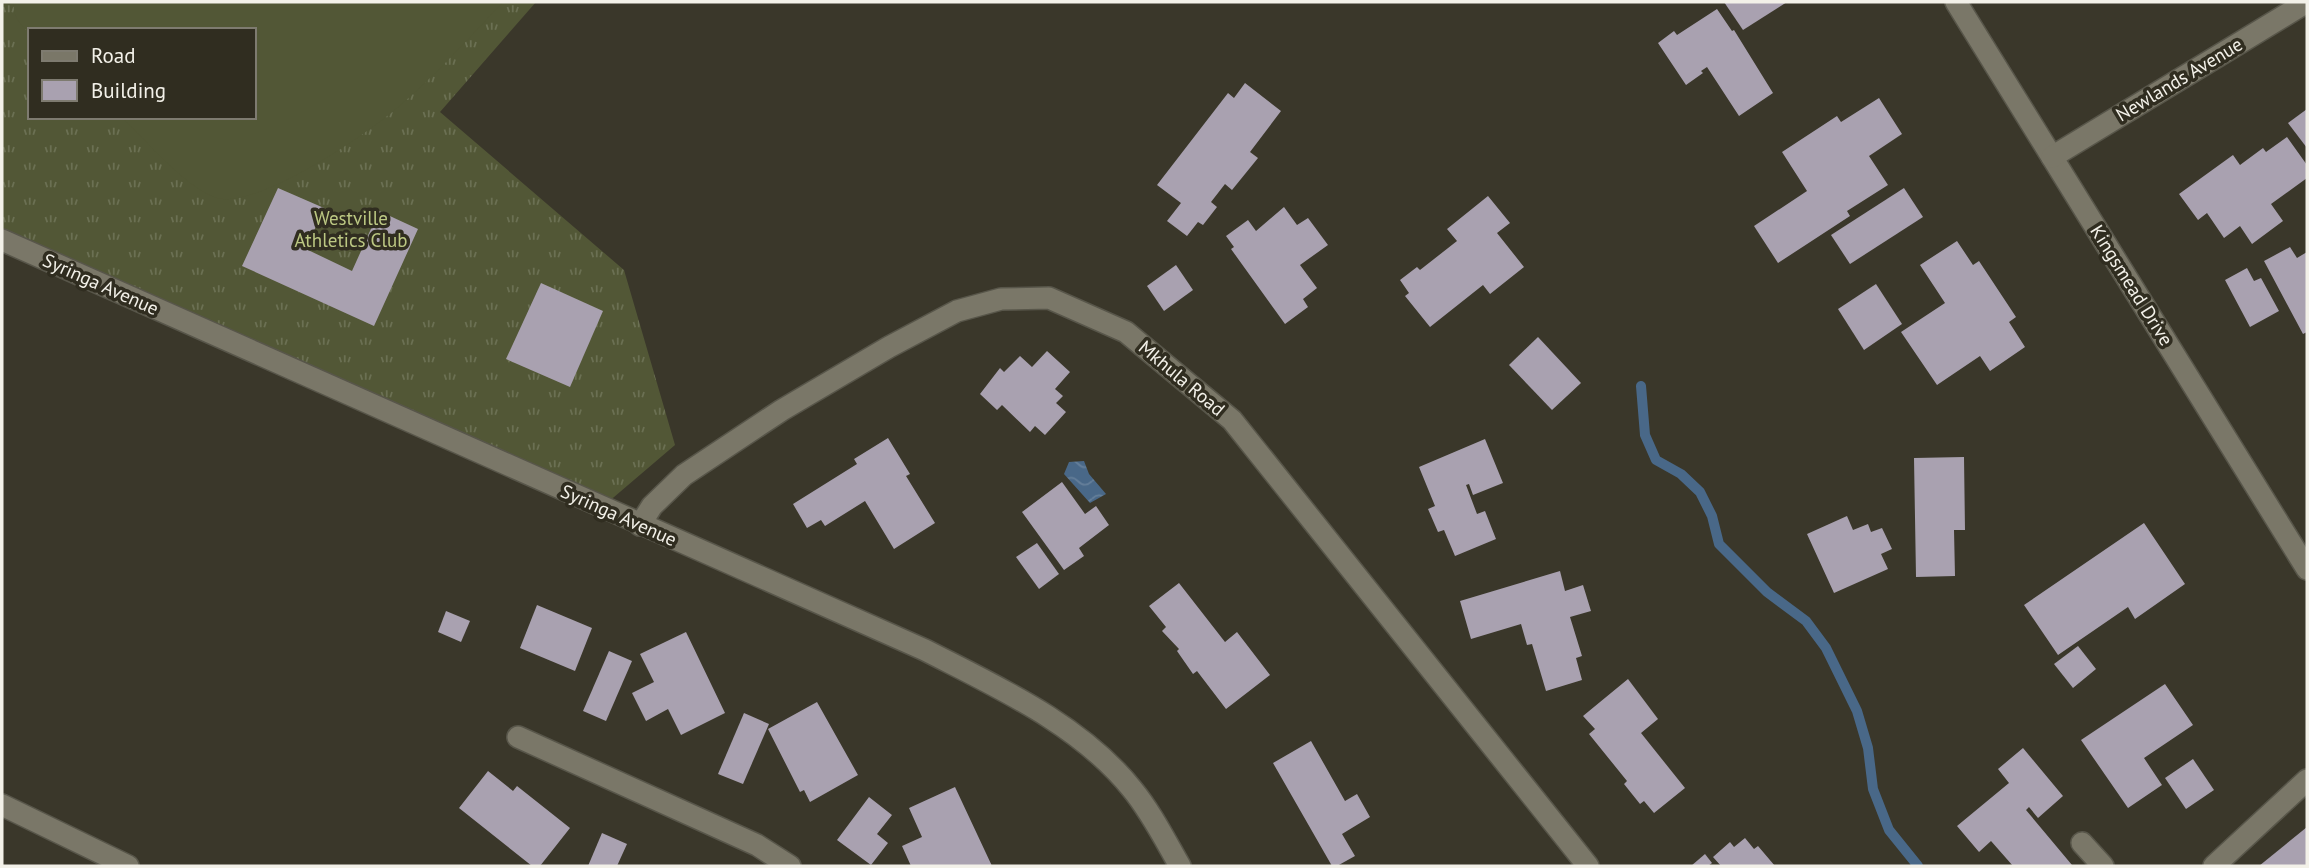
<svg xmlns="http://www.w3.org/2000/svg" width="2309" height="868" font-family="'PT Sans',sans-serif">
  <style>
    .grass { fill: url(#grass-tufts); fill-rule: evenodd }
    .garden { fill: #525736 }
    .water { fill: url(#water-waves) }
    .lines { fill: none; stroke-linecap: round; stroke-linejoin: round }
    .stream { stroke: #496888; stroke-width: 10 }
    .building { fill: #a9a1b0 }
    .minor-casing { stroke: #58564a; stroke-width: 24 }
    .minor { stroke: #7a7768; stroke-width: 21 }
    .labels { text-anchor: middle; stroke-width: 7; stroke-linejoin: round; paint-order: stroke }
    .street-label { font-size: 19px; fill: #f3f1e9; stroke: #302d20 }
    .park-label { font-size: 19px; fill: #bcc883; stroke: #302d20 }
  </style>
  <defs>
    <pattern id="grass-tufts" width="24" height="20" patternUnits="userSpaceOnUse" patternTransform="scale(1.75)"><rect width="24" height="20" fill="#525736"/><path d="M3 7l-1-3M5 7V3M7 7l1-3M15 17l-1-3M17 17v-4M19 17l1-3" fill="none" stroke="#6b7053"/></pattern>
    <pattern id="water-waves" width="16" height="10" patternUnits="userSpaceOnUse" patternTransform="scale(1.75)"><rect width="16" height="10" fill="#496888"/><path d="M0 5q4-4 8 0t8 0" fill="none" stroke="#647e99"/></pattern>
  </defs>
  <rect width="100%" height="100%" fill="#3a372a"/>
  <path class="grass" d="M2,2h534l-96,110 184,158 51,175 -68,58 -605,-266zM30,30h224v87h-224z"/>
  <path class="garden" d="M14,2h489c-34,36 -68,74 -106,106 -31,27 -145,105 -183,89 -32,-13 -67,-56 -93,-80h133v-87h-224v4c-10,-10 -18,-18 -16,-32z"/>
  <path class="water" d="M1084,461l5,13 17,20 -16,9 -26,-29 5,-12z"/>
  <g class="lines">
    <path class="stream" d="M1641,386l4,49 11,25 25,14 19,18 12,24 7,28 48,48 39,29 20,27 31,63 11,37 5,41 16,41 29,36"/>
  </g>
  <g class="building">
    <path d="M1724,2h63l-44,28z"/>
    <path d="M1717,9l15,22 2,-1 39,63 -34,23 -32,-49 -6,4 2,2 -17,12 -28,-42 16,-12 3,4z"/>
    <path d="M1245,83l36,28 -31,41 8,6 -26,32 -7,-6 -14,18 6,5 -14,18 -5,-3 -11,14 -20,-15 14,-18 -24,-18 71,-92 6,5z"/>
    <path d="M1879,98l23,36 -33,22 19,29 -41,26 3,5 -72,47 -24,-37 53,-35 -25,-39 55,-36 4,6z"/>
    <path d="M2307,109v39l-19,-25z"/>
    <path d="M2287,137l20,28v13l-36,26 12,17 -31,23 -12,-18 -16,12 -17,-25 -9,7 -19,-26 54,-39 7,10 23,-17 3,4z"/>
    <path d="M278,188l46,20 -18,41 46,22 27,-60 39,18 -44,97 -132,-60z"/>
    <path d="M1904,188l19,29 -73,47 -19,-29z"/>
    <path d="M1488,196l22,27 -13,10 27,34 -34,27 -7,-9 -53,42 -25,-31 4,-3 -9,-13 17,-13 3,3 37,-29 -10,-12z"/>
    <path d="M1284,207l13,18 11,-7 20,27 -28,20 17,23 -14,11 5,8 -23,17 -54,-75 3,-2 -8,-11 22,-16 8,11z"/>
    <path d="M1957,241l16,24 6,-4 37,56 -7,5 16,25 -35,24 -10,-15 -43,29 -36,-53 44,-29 -25,-38z"/>
    <path d="M2290,247l7,11 10,-6v80l-4,2 -39,-73z"/>
    <path d="M1176,265l17,25 -29,21 -17,-25z"/>
    <path d="M2247,268l7,13 7,-3 18,33 -29,16 -25,-47z"/>
    <path d="M541,283l62,28 -33,76 -64,-28z"/>
    <path d="M1876,284l26,40 -38,26 -26,-41z"/>
    <path d="M1538,337l43,46 -29,27 -43,-45z"/>
    <path d="M1047,351l23,21 -15,17 8,7 -7,7 10,9 -21,23 -10,-9 -5,6 -28,-27 -5,5 -17,-16 20,-26 4,4 16,-16 12,11z"/>
    <path d="M888,438l22,36 -4,2 29,47 -41,26 -29,-48 -40,25 -4,-6 -14,8 -14,-24 64,-40 -3,-5z"/>
    <path d="M1485,439l18,44 -30,12 -4,-11 -3,1 11,29 8,-3 11,28 -41,17 -11,-26 -6,2 -10,-23 7,-3 -16,-39z"/>
    <path d="M1964,457l1,73h-11l1,46 -39,1 -2,-119z"/>
    <path d="M1062,482l23,32 11,-8 13,19 -30,23 5,8 -20,14 -42,-58z"/>
    <path d="M1847,516l6,14 15,-6 3,8 11,-4 10,21 -11,5 7,15 -54,24 -27,-59z"/>
    <path d="M2144,523l41,61 -50,35 -7,-12 -70,48 -34,-50z"/>
    <path d="M1037,543l22,31 -20,15 -23,-32z"/>
    <path d="M1560,571l5,20 18,-6 8,26 -21,6 12,39 -6,2 6,22 -36,11 -14,-47 -5,1 -6,-21 -50,15 -11,-38z"/>
    <path d="M1179,583l46,59 12,-10 33,43 -44,34 -29,-38 -4,3 -16,-23 2,-2 -17,-18 4,-4 -17,-21z"/>
    <path d="M537,605l55,23 -17,43 -55,-23z"/>
    <path d="M446,611l24,10 -9,21 -23,-10z"/>
    <path d="M686,632l39,81 -44,22 -13,-26 -22,12 -14,-28 22,-11 -14,-28z"/>
    <path d="M2078,646l18,23 -23,19 -19,-24z"/>
    <path d="M609,651l23,10 -26,60 -23,-10z"/>
    <path d="M1628,679l30,40 -17,14 44,55 -31,25 -10,-12 -4,3 -16,-20 3,-3 -38,-47 6,-5 -12,-13z"/>
    <path d="M2165,684l28,41 -49,33 18,27 -34,23 -47,-68z"/>
    <path d="M817,702l41,73 -48,27 -6,-12 -4,2 -32,-63z"/>
    <path d="M744,713l25,11 -26,60 -25,-10z"/>
    <path d="M1311,741l34,60 12,-7 13,23 -28,17 13,22 -18,10h-5l-59,-103z"/>
    <path d="M2023,748l40,48 -25,22 -9,-11 -3,3 46,55 -2,1h-57l-22,-25 -12,11 -22,-26 52,-43 -11,-14z"/>
    <path d="M2193,759l21,31 -28,19 -21,-31z"/>
    <path d="M488,771l25,20 4,-5 53,42 -30,38h-8l-73,-58z"/>
    <path d="M955,787l37,79h-81l-9,-20 20,-9 -13,-29z"/>
    <path d="M869,797l23,18 -15,19 11,9 -17,22 -34,-25z"/>
    <path d="M2307,827v39h-48z"/>
    <path d="M602,833l25,11 -10,22h-29z"/>
    <path d="M1745,838l9,11 4,-3 17,20h-54l-8,-9 17,-15 4,5z"/>
    <path d="M1705,854l7,9 -4,3h-17z"/>
  </g>
  <g class="lines">
    <g class="minor-casing">
      <g id="minor">
        <path d="M1956,2l351,567"/>
        <path d="M2052,157l255,-155"/>
        <path d="M2,240l923,410c72,37 155,74 207,139 19,23 33,51 48,77"/>
        <path d="M640,525l12,-19 32,-31 98,-65 107,-63 68,-36 44,-12 48,-1 77,34 106,88 356,446"/>
        <path d="M518,737l239,108 33,21"/>
        <path d="M2,805l126,61"/>
        <path d="M2082,843l21,23"/>
        <path d="M2214,866l93,-86"/>
      </g>
    </g>
    <use href="#minor" class="minor"/>
  </g>
  <g class="labels">
    <g class="street-label">
      <text transform="translate(2179 79) rotate(-31)" y="7">Newlands Avenue</text>
      <text transform="translate(101 284) rotate(24)" y="7">Syringa Avenue</text>
      <text transform="translate(2132 285) rotate(58)" y="7">Kingsmead Drive</text>
      <text transform="translate(1182 378) rotate(40)" y="7">Mkhula Road</text>
      <text transform="translate(619 515) rotate(24)" y="7">Syringa Avenue</text>
    </g>
    <g class="park-label">
      <text x="351" y="225">Westville<tspan x="351" dy="22">Athletics Club</tspan></text>
    </g>
  </g>
  <rect width="2309" height="868" fill="none" stroke="#f3f1e9" stroke-width="7"/>
  <rect x="28" y="28" width="228" height="91" fill="#302d20" stroke="#7e7b70" stroke-width="2"/>
  <rect x="42" y="51" width="35" height="10" fill="#7a7768" stroke="#7e7b70" stroke-width="2"/>
  <text x="91" y="63" font-size="21" fill="#f3f1e9">Road</text>
  <rect x="42" y="80" width="35" height="21" fill="#a9a1b0" stroke="#7e7b70" stroke-width="2"/>
  <text x="91" y="98" font-size="21" fill="#f3f1e9">Building</text>
</svg>
